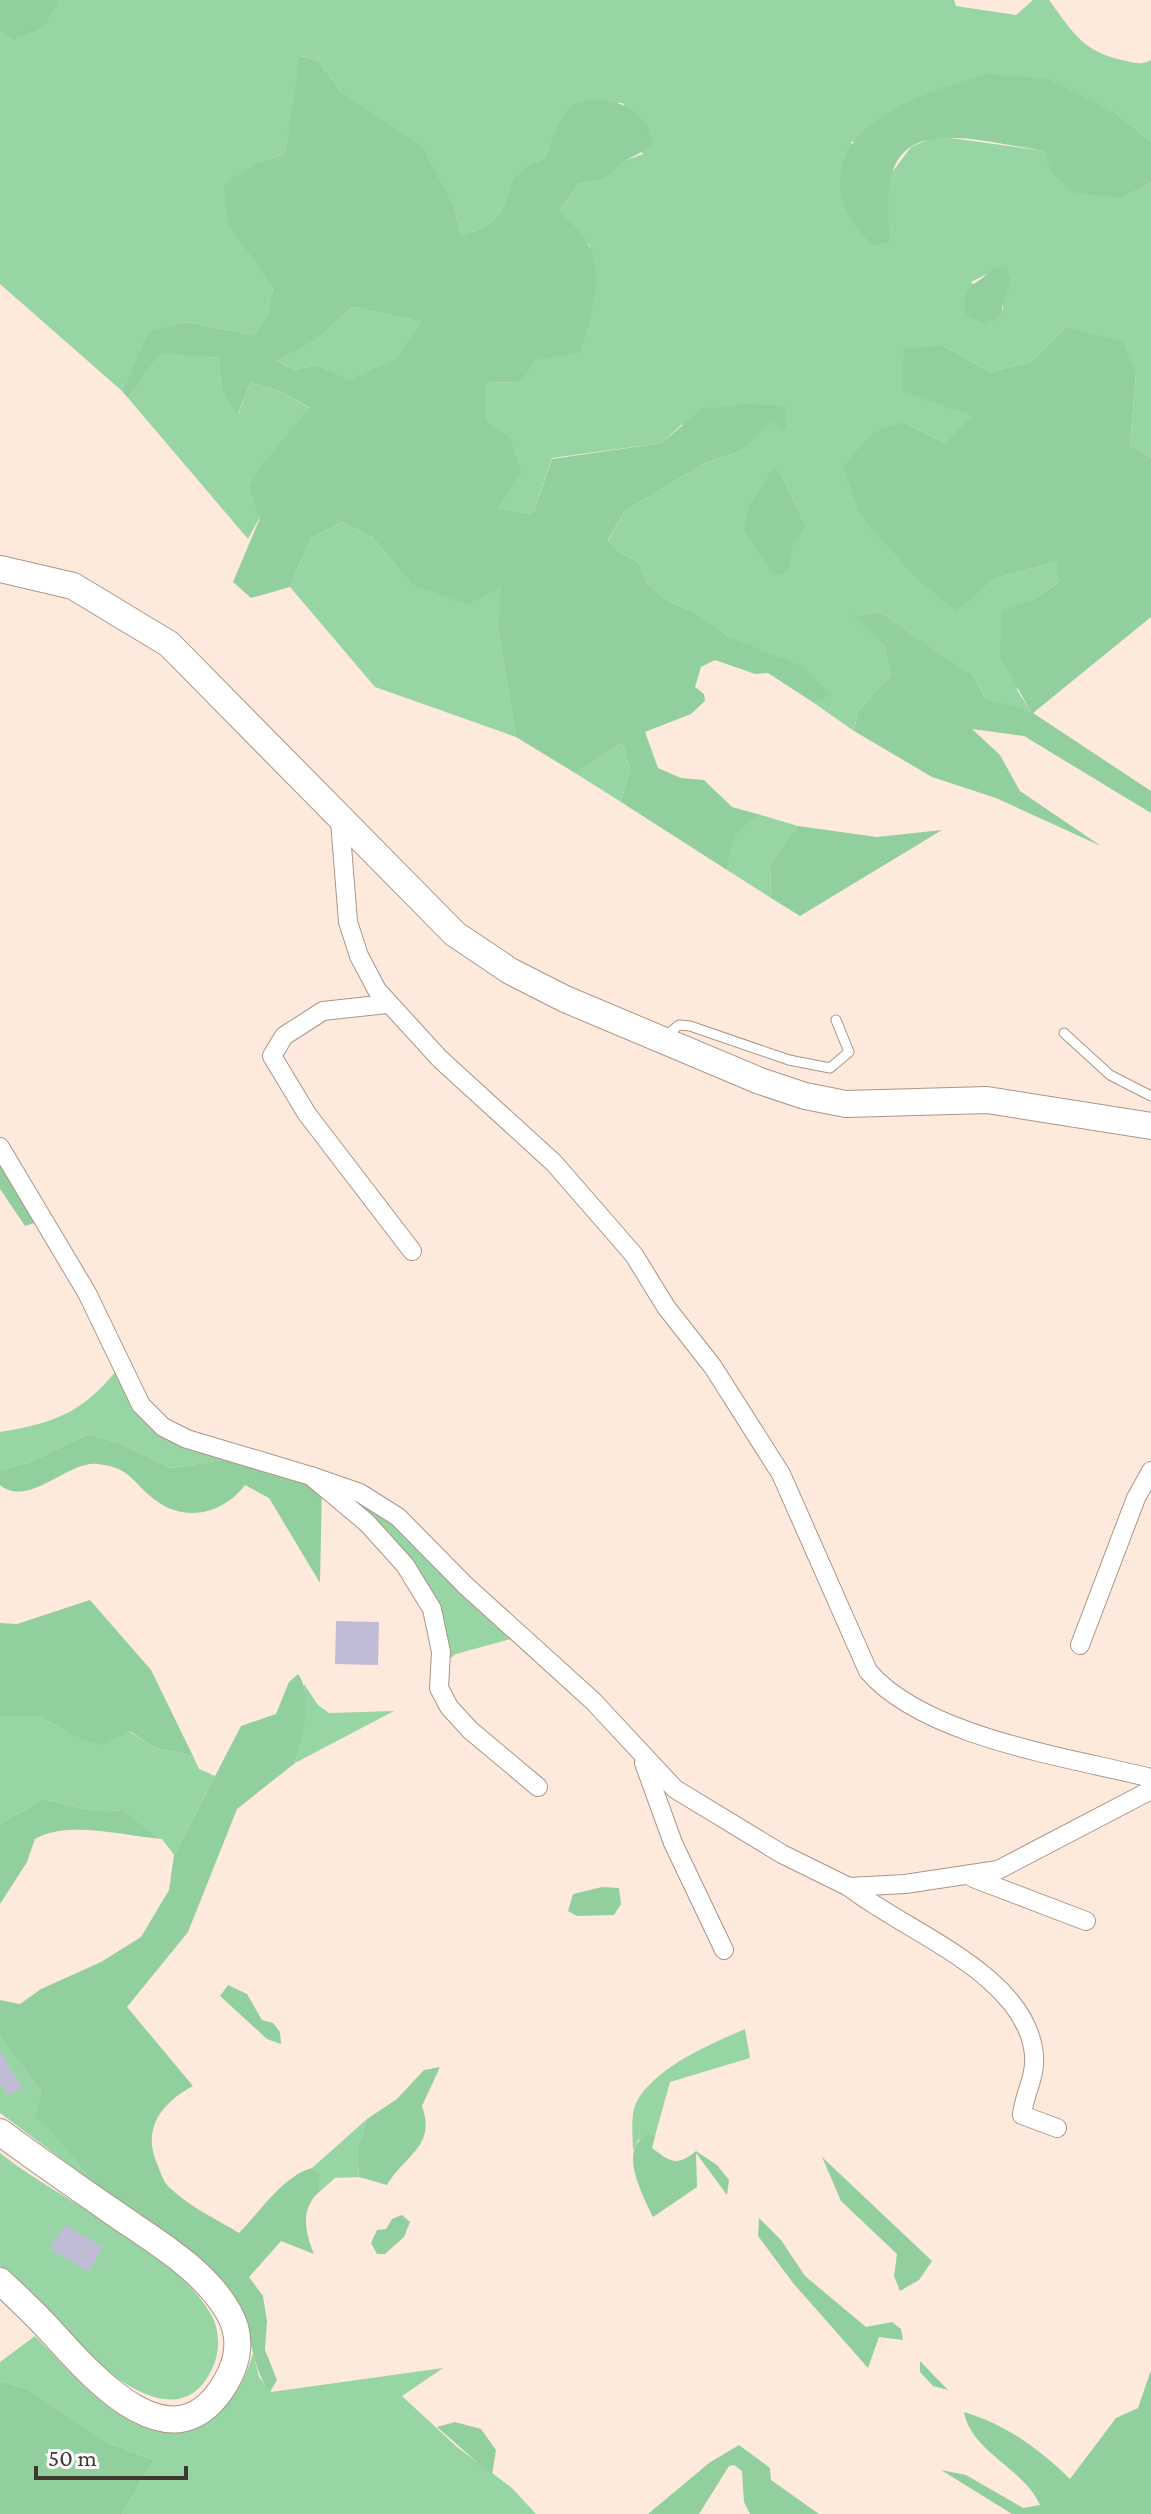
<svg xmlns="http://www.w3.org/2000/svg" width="1151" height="2514" font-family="'Crimson Pro',serif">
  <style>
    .green { fill: #98d5a5; fill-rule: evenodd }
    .forest { fill: #91cf9e; fill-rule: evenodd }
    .building { fill: #c0bcd5 }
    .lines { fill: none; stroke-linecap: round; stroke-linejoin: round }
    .service-casing { stroke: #ab9586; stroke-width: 11 }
    .minor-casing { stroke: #ab9586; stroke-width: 20 }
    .secondary-casing { stroke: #ab9586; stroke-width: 28 }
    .service { stroke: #fff; stroke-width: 9 }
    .minor { stroke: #fff; stroke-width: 18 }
    .secondary { stroke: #fff; stroke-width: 26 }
  </style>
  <rect width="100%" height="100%" fill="#feeadd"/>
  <g class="green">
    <path d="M57,0h897l2,6 60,9 17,-15h16c25,34 34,52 77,61 10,2 16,4 25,-1v81l-36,-28 -264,29 40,99 -5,-36 4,-30 21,-28 25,-11 109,15 77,47 29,-15v274l-21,-11 6,-73 -70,-46 -36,35 -40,10 -46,-26 29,70 -29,27 -42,-21 54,188 40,-32 60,-16 5,18 -29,21 -15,89 15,23 -47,-15 -12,-23 -93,-63 -24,4 29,31 6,29 -33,34 -4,21 -40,-28 16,-9 -100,-56 -31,-23 -36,-17 -16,-15 -9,-21 -20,-11 -10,-10 17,-30 80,-48 36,-12 42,-45 -102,19 -19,18 -110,15 -19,56 -36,-6 12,-72 -24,-17 -1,-36 37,-1 69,-136 -30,-36 18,-26 27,-5 16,-17 22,-8 -20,-51c-59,-3 -56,1 -78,55 -49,18 -28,42 -55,65 -7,6 -19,9 -28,13l-8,-28 -113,-116 -23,-32 -17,-4 -16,98 -27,8 -29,61 44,66 -6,26 -14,20 -66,-13 -36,8 -29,61 -122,-107v-252l12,8zM987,274l24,6 -8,18v12l-32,-28zM782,476l24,51 -15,21 -2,23z"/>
    <path d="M352,307l69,15 -24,37 -47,22 -35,-16 -21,5 -19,-11 43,-20z"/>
    <path d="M160,352l58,6 4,31 16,25 13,-31 31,9 29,17 -47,53 -4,55 -12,22 -120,-141z"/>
    <path d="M342,522l30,15 38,46 92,3 -4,43 18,108 -141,-50 -85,-100 21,-49z"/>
    <path d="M622,743l8,25 -9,34 -46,-29z"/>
    <path d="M761,815l37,11 -28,37 1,35 -44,-28 6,-36z"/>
    <path d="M120,1366l35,54 94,36 -79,12 -51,-25 -31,-9 -57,28 -31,8v-38c56,-9 84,-20 120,-66z"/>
    <path d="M341,1486l19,7 162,143 -66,18 -15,11 -3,-37z"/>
    <path d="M304,1684l14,21 11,8 65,-2 -99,52 10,-50z"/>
    <path d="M0,1716h40l28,17 61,-2 26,17 38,8 6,13 16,7 -41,79 -12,-16 -41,-28 -35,-2 -42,-10 -44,25z"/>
    <path d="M745,2029l5,29 -80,24 -15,54 -17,4 -5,11c0,-17 -4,-41 7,-55 24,-33 69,-51 105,-67z"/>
    <path d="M0,2037l41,54 -4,25 66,74 -103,-77z"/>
    <path d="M367,2119l-10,32 2,26 -24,1 -16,14v-19l-7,-5z"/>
    <path d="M0,2153c61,49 167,91 209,158 11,16 12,40 3,58 -46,98 -175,-68 -212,-103z"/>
    <path d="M35,2336c41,41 110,130 174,83 24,-17 36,-38 44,-66l6,24 12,15 172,-24 -41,28 55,51 55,41 24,26h-414l32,-54 -46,-17 -81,-54 -27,-8v-19z"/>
  </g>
  <g class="forest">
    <path d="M0,0h57l1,2 -14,25 -32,13 -12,-8z"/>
    <path d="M300,56l18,4 23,32 81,55 32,61 8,28c9,-4 21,-7 29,-14 26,-23 5,-46 54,-64 6,-15 11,-34 22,-47 23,-26 84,-7 86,35l-32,17 -16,16 -27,5 -18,26c9,11 21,21 28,34 17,27 2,83 -9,109l-44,7 -14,22 -36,1v36l24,17 12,35 -24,37 36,6 19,-55 110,-16 39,-34 46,-5 37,2 3,24 -17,-8 -29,29 -36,12 -80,48 -17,29 10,11 20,11 9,21 16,15 36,17 31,23 71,28 30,29 -17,8 -46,-30 -13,1 -40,-14 -14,7 -6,20 9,7 1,7 -14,13 -46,18 13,36 23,10 23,2 28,27 29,8 -27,19 -7,36 -106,-68 9,-34 -8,-25 -47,30 -59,-36 -18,-108 3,-42 -34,18 -57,-22 -38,-46 -30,-15 -31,16 -21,49 -39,11 -18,-16 27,-64 -11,-31 15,-25 46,-54 -28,-16 -31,-9 -14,32 -15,-26 -4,-31 -58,-5 -32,45 -6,-7 28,-61 37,-8 66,13 14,-20 6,-26 -45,-66 -4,-39 34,-22 27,-8zM352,307l69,15 -25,37 -46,21 -35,-15 -21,5 -18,-10 42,-21z"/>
    <path d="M989,74l59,5 67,34 36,28v42l-29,15 -47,-5 -24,-21 -6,-21c-91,-14 -174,-45 -154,90l-19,5c-8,-11 -21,-23 -26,-35 -33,-86 81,-120 143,-137z"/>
    <path d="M994,268l12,1 5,11 -12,37 -14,7 -19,-9c-5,-33 10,-28 28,-47z"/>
    <path d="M1066,327l56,14 14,32 -6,73 21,11v160l-118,96 118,78v22l-127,-77 -52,-7 28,26 20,36 81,55 -105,-48 -64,-21 -78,-46 4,-21 33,-34 -6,-29 -30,-31 25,-4 93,63 12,23 46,14 -31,-56 2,-46 30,-9 28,-20 -4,-19 -60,16 -40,33 -42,-35 -53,-60 -18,-49 29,-34 30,-11 42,21 28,-27 -70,-25 2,-43 40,-2 46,26 40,-10z"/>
    <path d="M773,468l9,8 24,51 -14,21 -3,23 -13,5 -32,-45 5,-24z"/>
    <path d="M798,826l79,11 65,-7 -142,86 -29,-18 -1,-35z"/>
    <path d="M0,1147l44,73 -19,6 -25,-37z"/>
    <path d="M88,1434l31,9 51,25 79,-12 73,29 -2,98 -51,-85 -24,-13c-20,27 -57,38 -87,17 -26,-18 -25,-34 -60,-38 -30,-4 -69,45 -98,21v-15l31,-8z"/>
    <path d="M90,1600l61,70 42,86 -38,-8 -25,-17 -29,14 -33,-12 -28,-17h-40v-93l17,1z"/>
    <path d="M298,1674c17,25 3,62 -3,89l-58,46 -49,123 -61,75 66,79c-32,17 -52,44 -35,80 3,8 6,17 12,22 20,19 46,31 69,45 20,-20 45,-58 73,-65l7,5v19c-19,17 -14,40 -5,62l-33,-13 -32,36 14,19 4,25 -2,29 12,30 -7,12c-23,-30 -16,-70 -39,-101 -33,-46 -90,-64 -129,-102 -23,-23 -43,-50 -66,-73l5,-25 -41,-54v-37l20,4 21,-15 60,-27 40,-25 28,-47 5,-35 67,-129 35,-12 13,-32z"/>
    <path d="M44,1799l42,10 36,2 40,28c-39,-3 -93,-19 -127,0l-8,23 -27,42v-80z"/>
    <path d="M602,1887l17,1 2,16 -7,11 -37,1 -9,-5 5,-17z"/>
    <path d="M228,1985l19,9 15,26 11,3 7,9 1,12 -14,-5 -47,-43z"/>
    <path d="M440,2067l-18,39c14,40 -15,47 -35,79l-28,-8 -2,-26 10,-32 30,-20 27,-29z"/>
    <path d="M646,2135l9,1 -3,12c18,14 25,19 44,3l21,14 12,15 -2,15 -31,-42 1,34 -44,30c-10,-22 -35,-66 -7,-82z"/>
    <path d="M822,2157l110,104 -13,19 -19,11 -6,-15 3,-22 -56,-53z"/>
    <path d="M402,2215l8,7 -6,15 -19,17h-8l-6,-11 6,-13 9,-1 6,-10z"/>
    <path d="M759,2218l22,22 24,36 61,51 26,-5 9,7 2,11 -24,-3 -11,31 -75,-85 -35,-47z"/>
    <path d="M920,2361l28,29 -15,-4 -13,-14z"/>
    <path d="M1151,2370v144h-139l-71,-44 25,5 57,33 17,-3c-16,-37 -69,-53 -76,-93 43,13 75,37 106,67l46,-61 22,-10z"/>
    <path d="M0,2381l27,8 81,54 46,17 -32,54h-122z"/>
    <path d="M455,2422l26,7 15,21 -4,25 -55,-48z"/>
    <path d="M739,2445l31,23 1,12 48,34h-69l-6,-12 -2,-31 -8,-6 -5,1 -30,48h-51l61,-51z"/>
  </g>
  <g class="building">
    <path d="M336,1621l43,1 -1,43 -43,-1z"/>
    <path d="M0,2051l22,36 -14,9 -8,-13z"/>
    <path d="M65,2225l38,22 -15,25 -38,-23z"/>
  </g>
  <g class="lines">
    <g class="service-casing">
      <g id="service">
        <path d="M1064,1033l46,42 41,21"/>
        <path d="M663,1038l16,-13 11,1 99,34 41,8 19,-16 -13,-32"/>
      </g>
    </g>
    <g class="minor-casing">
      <g id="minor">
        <path d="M340,821l8,101 11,34 18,34 63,69 114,104 80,92 32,52 47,60 68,107 87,197c56,66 200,86 283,107"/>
        <path d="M387,1004l-64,7 -39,25 -12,20 35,58 105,137"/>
        <path d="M0,1147l87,146 54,112 22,22 24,12 124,37 56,47 38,42 27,44 9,43 -2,36 10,19 21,23 68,57"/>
        <path d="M311,1476l49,17 38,24 67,68 128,116 82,88 107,65 67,33 56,-3 93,-14 153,-80"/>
        <path d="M1080,1645l56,-147 15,-27"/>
        <path d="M644,1763l29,80 51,107"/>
        <path d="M973,1878l113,43"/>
        <path d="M849,1887c55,44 178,87 185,168 2,22 -10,39 -12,60l35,13"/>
      </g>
    </g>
    <g class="secondary-casing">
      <g id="secondary">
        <path d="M0,569l73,17 96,58 286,290 55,37 55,28 195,82 45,15 41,8 141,-4 164,26"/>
        <path d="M0,2132c36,27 73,52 110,78 41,29 94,58 119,103 13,23 10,47 -3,69 -53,92 -137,-9 -178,-54 -15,-16 -32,-32 -48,-47"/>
      </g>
    </g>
    <use href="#service" class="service"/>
    <use href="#minor" class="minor"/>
    <use href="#secondary" class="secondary"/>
  </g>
  <path d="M36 2466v12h150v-12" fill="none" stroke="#413731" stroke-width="4"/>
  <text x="48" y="2466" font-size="24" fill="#413731" stroke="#fcfcfc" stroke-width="6" paint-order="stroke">50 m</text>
</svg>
